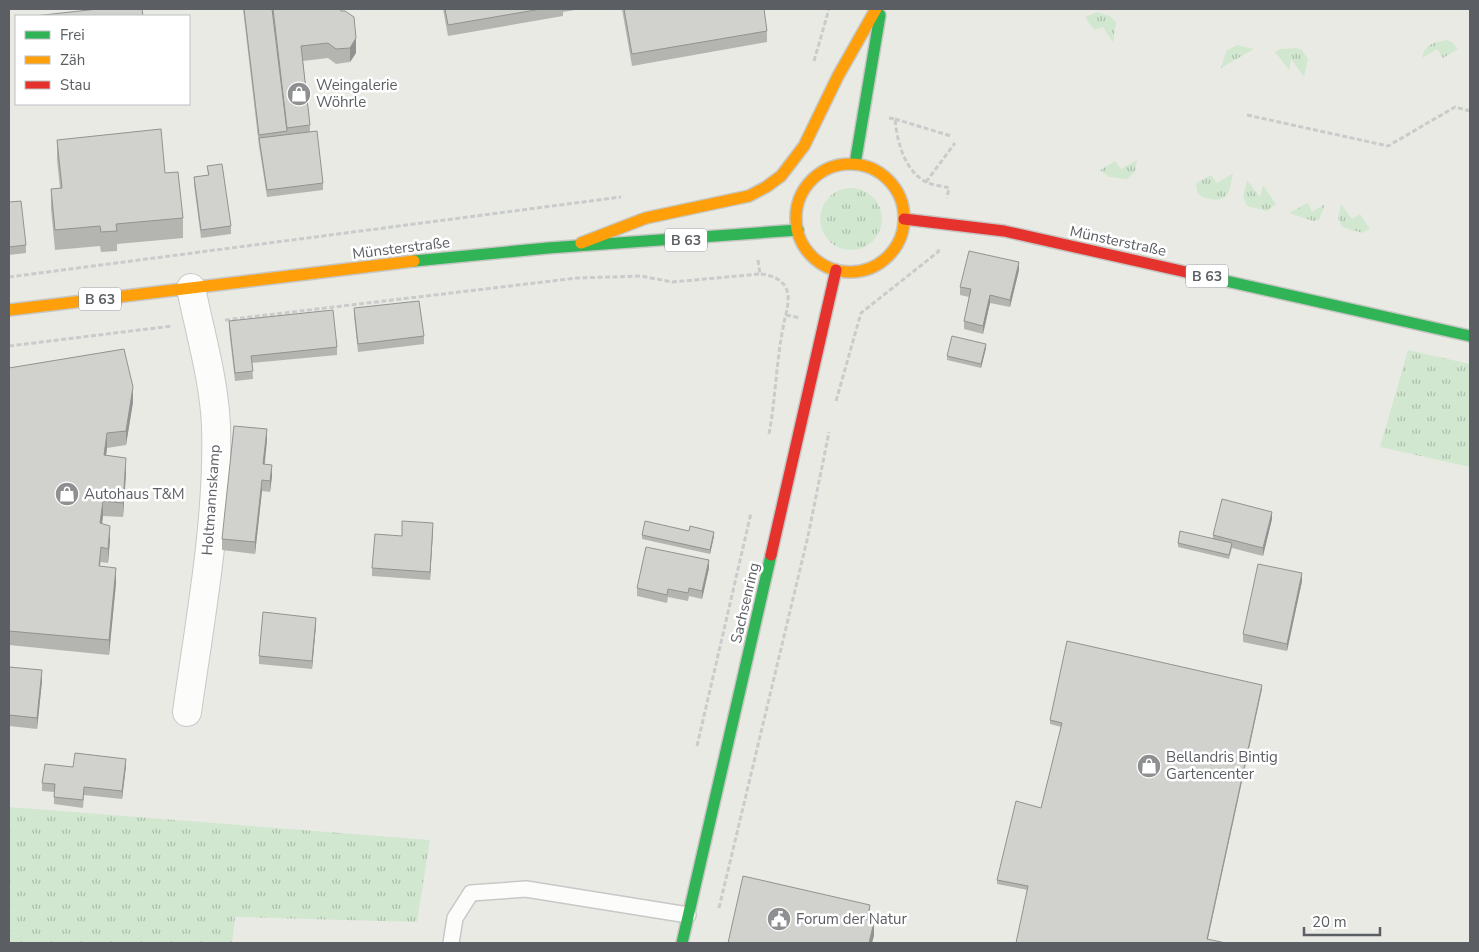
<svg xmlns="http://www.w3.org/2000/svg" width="1479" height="952" font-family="'Nunito Sans',sans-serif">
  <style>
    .grass { fill: url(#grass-tufts) }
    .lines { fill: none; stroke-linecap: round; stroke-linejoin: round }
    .lane-casing { stroke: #c7c8c7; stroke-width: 18 }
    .street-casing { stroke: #c7c8c7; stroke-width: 30 }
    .fast-casing { stroke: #c6c7c5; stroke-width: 14 }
    .slow-casing { stroke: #c6c7c5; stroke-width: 14 }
    .jam-casing { stroke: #c6c7c5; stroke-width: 14 }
    .path { stroke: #c8ccca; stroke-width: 3; stroke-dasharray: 5 2.5; stroke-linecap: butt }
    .lane { stroke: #fcfcfb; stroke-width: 15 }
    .street { stroke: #fcfcfb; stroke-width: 28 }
    .fast { stroke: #30b455; stroke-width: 11 }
    .slow { stroke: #ff9f0a; stroke-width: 11 }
    .jam { stroke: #e5322d; stroke-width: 11 }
    .wall { fill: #b4b4b1 }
    .shaded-wall { fill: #929290 }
    .building { fill: #d1d1ce; stroke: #929290 }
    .labels { text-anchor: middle; stroke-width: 5; stroke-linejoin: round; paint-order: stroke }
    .shield { fill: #fff; stroke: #8c8e92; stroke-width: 1 }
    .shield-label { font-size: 14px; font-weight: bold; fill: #5b5e63 }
    .poi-label { font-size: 15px; fill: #5b5e63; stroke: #fff; text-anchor: start }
    .street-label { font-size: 15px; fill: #5b5e63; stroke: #fff }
  </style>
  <defs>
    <pattern id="grass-tufts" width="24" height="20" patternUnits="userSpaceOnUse" patternTransform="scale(1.25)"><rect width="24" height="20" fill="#d2e7d0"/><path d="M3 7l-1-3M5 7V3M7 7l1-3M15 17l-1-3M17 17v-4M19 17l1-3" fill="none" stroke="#adbeac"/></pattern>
  </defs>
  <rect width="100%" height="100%" fill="#eaeae5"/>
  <g class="grass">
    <path d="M1097,12l13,4 6,6 -3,21 -10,-16 -9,3 -9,-13z"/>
    <path d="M1447,40l5,2 6,7 -15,9 -6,-9 -15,9c4,-15 11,-15 25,-18z"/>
    <path d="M1237,45l17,4 -33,19 5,-17z"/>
    <path d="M1296,48l6,2 6,9 -4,18 -13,-18 -2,11 -14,-18 5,-3z"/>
    <path d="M1137,160l-2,11 -7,8 -19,-2 -9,-7 15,-9 6,8z"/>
    <path d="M1233,173c-3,15 -3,30 -22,26 -6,-1 -10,-2 -14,-7l-1,-9 15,-8 6,8z"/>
    <path d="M1247,180l13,17 3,-12 13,19 -9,7 -20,-5 -4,-9z"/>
    <circle cx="851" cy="219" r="31"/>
    <path d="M1308,203l4,9 13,-8 -6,16 -6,1 -24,-8z"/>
    <path d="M1341,204l11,15 8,-5 10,15 -8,4 -20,-6 -4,-9z"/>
    <path d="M1408,350l62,14v103l-90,-20z"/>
    <path d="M9,807l421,33 -13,82 -182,-5 -3,26h-223z"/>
  </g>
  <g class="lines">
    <g class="lane-casing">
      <path id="lane" d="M451,943l4,-25 16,-25 55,-4 162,26"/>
    </g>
    <g class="street-casing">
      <path id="street" d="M187,712c13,-92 32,-193 29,-286 -2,-47 -16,-93 -25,-138"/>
    </g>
    <g class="fast-casing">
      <g id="fast">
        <path d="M855,164l25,-149"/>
        <path d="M414,261l134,-13 250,-18"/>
        <path d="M1186,272l284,64"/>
        <path d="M682,943l89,-388"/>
      </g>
    </g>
    <g class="slow-casing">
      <g id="slow">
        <circle cx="850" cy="218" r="54"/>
        <path d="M581,243l65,-25 103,-22 17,-9 15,-11 23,-30 34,-70 38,-67"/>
        <path d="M9,310l405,-49"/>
      </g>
    </g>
    <g class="jam-casing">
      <g id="jam">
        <path d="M904,219l100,12 182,41"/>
        <path d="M771,555l65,-285"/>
      </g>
    </g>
    <g class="path">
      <path d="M814,61l15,-52"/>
      <path d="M1247,115l141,31 67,-39 15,4"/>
      <path d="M889,118l6,1c2,22 9,51 31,63 6,3 16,4 23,6l-2,10"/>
      <path d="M895,119l56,17"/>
      <path d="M926,182l29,-39"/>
      <path d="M758,260l2,14c10,1 21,4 26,14 5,11 0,24 -2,35 -8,37 -8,74 -15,111"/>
      <path d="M9,277l612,-80"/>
      <path d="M786,315l14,3"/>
      <path d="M225,320l352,-42 64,-2 31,6 88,-8"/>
      <path d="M9,346l163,-20"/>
      <path d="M836,401l25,-88 77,-61 1,-3"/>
      <path d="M697,746l54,-233"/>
      <path d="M719,908l89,-372 21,-104"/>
    </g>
    <use href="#lane" class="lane"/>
    <use href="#street" class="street"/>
    <use href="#fast" class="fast"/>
    <use href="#slow" class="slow"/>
    <use href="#jam" class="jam"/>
  </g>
  <g class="wall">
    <path d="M243,9h97l16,44 -6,9 -14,2 -8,-6 -25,3 7,64v7l13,51v7l-56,7 -8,-51z"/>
    <path d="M443,9h138l-18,3v4l-115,20z"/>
    <path d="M622,9h142l3,22v11l-135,24z"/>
    <path d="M57,140l108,33 18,45v20l-66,6v7l-16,1 -1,-6 -45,4 -4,-41v-20l9,-1 -3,-28z"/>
    <path d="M207,166l24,60v8l-30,4 -7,-53v-8l14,-2z"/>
    <path d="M9,202l17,43v8l-17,2z"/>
    <path d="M1019,270l-9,37 -20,-4 -7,31 -19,-5v-8l5,-24 -9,-2v-8z"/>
    <path d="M354,308l70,28v8l-66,8 -4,-36z"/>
    <path d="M229,321l108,26v8l-85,8 1,16 -18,2 -6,-52z"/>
    <path d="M986,348l-5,20 -34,-8v-4z"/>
    <path d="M9,368l124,34 -7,43 -19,3 -1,8 20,17 -3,44 -20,-1 -1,8 8,16 -2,23 -7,-1 -1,4 16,17 -7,72 -100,-10z"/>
    <path d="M267,440l-2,24 7,12 -2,16 -8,-1 -7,63 -33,-4v-11z"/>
    <path d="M1272,519l-9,37 -31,-8 -3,11 -51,-12v-4l35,-4v-4z"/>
    <path d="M433,530l-3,50 -58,-4v-8l30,-32z"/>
    <path d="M689,531l25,5 -4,18 -68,-15v-4z"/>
    <path d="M709,568l-7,31 -13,-3 -1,5 -20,-4 -1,6 -30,-7v-8z"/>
    <path d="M1302,581l-15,70 -44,-9v-8z"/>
    <path d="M316,625l-4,44 -53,-5v-8z"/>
    <path d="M9,667l33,14 -5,48 -28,-3z"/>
    <path d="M1262,689l-246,254 12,-53 -31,-6v-4l44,-72 20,-81 -11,-3v-4z"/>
    <path d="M126,766l-4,33 -38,-4 -1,13 -29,-4v-12l-12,-1v-8l31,-16z"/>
  </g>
  <g class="shaded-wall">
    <path d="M356,38v15l-6,9v-14z"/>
    <path d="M1019,262v8l-9,37v-7z"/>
    <path d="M990,295v8l-7,31v-8z"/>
    <path d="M986,344v4l-5,20v-4z"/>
    <path d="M133,387v15l-7,43v-14z"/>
    <path d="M267,429v11l-4,35v-11z"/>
    <path d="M107,433v15l-3,22v-15z"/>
    <path d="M126,458v15l-3,44v-14z"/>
    <path d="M272,465v11l-2,16v-11z"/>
    <path d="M262,480v11l-7,63v-12z"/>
    <path d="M103,501v15l-3,22v-15z"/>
    <path d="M1272,512v7l-9,37v-8z"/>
    <path d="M433,523v7l-3,50v-8z"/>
    <path d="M110,526v14l-2,23v-14z"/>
    <path d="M714,532v4l-4,18v-4z"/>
    <path d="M709,560v8l-7,31v-8z"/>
    <path d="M116,568v15l-7,72v-15z"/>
    <path d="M1302,573v8l-15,70v-7z"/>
    <path d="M316,618v7l-4,44v-8z"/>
    <path d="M42,670v11l-5,48v-11z"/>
    <path d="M1262,685v4l-55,254v-4z"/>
    <path d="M126,759v7l-4,33v-8z"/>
    <path d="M870,905v15l-3,15v-15z"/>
    <path d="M874,922v14l-2,7h-3z"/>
  </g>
  <g class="building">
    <path d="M98,9h44l1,7h-109z"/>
    <path d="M244,9h28l15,122 -28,4z"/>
    <path d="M273,9h67l1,2h4l9,6 2,21 -6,10 -14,1 -8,-6 -27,3 9,79 -23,3z"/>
    <path d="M445,9h96l-93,16z"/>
    <path d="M624,9h140l3,22 -135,23z"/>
    <path d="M161,129l4,44 13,-1 5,46 -67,6 1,7 -16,1 -1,-6 -45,4 -4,-41 11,-1 -5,-48z"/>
    <path d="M317,131l6,52 -56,7 -8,-52z"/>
    <path d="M222,164l9,62 -30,4 -7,-53 15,-2 -2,-9z"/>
    <path d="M21,201l5,44 -17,2v-45z"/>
    <path d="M969,251l50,11 -9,38 -20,-5 -7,31 -19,-5 7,-32 -11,-2z"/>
    <path d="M419,301l5,35 -66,8 -4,-36z"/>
    <path d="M333,310l4,37 -86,9 2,15 -18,2 -6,-52z"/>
    <path d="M952,336l34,8 -5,20 -34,-8z"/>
    <path d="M124,349l9,38 -7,44 -19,2 -3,22 22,3 -3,45 -20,-2 -3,22 10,3 -2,23 -7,-2 -2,19 17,2 -7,72 -100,-9v-263z"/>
    <path d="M234,426l33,3 -4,35 9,1 -2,16 -8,-1 -7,62 -33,-3z"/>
    <path d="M1222,499l50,13 -9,36 -50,-13z"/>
    <path d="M402,521l31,2 -3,49 -58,-4 3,-34 27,2z"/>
    <path d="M645,521l44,10 1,-5 24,6 -4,18 -68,-15z"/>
    <path d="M1180,531l52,12 -3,12 -51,-12z"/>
    <path d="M646,547l63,13 -7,31 -13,-3 -1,5 -20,-4 -1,6 -30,-7z"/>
    <path d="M1258,564l44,9 -15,71 -44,-10z"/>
    <path d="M263,612l53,6 -4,43 -53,-5z"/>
    <path d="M1067,641l195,44 -55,254 19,4h-210l12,-57 -31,-6 19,-79 25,7 21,-85 -12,-3z"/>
    <path d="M9,667l33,3 -5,48 -28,-3z"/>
    <path d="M75,753l51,6 -4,32 -38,-4 -1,13 -29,-3 1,-13 -13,-1 3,-19 28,3z"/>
    <path d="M743,876l127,29 -3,15 7,2 -5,21h-141z"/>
  </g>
  <defs>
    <g id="shop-disc" transform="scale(1.25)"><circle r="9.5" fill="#8d8f90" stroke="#fff"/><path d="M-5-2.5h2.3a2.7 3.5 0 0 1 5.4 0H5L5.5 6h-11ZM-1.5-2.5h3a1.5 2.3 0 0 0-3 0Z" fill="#fff"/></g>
    <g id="civic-disc" transform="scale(1.25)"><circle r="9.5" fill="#8d8f90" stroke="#fff"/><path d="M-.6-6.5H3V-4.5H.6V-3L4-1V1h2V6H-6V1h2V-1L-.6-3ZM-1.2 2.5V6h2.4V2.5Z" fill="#fff"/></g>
  </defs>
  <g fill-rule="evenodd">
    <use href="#shop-disc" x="299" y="94"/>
    <use href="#shop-disc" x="67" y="494"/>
    <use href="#shop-disc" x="1149" y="766"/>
    <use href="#civic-disc" x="779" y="919"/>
  </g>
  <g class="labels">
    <g class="shield">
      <rect x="665" y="228.5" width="42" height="23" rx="4"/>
      <rect x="1186" y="264.5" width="42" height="23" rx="4"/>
      <rect x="79" y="287.5" width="42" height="23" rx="4"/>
    </g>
    <g class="shield-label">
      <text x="686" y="245">B 63</text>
      <text x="1207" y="281">B 63</text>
      <text x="100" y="304">B 63</text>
    </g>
    <g class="poi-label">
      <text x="316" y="90">Weingalerie<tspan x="316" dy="17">Wöhrle</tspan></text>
      <text x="84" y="499">Autohaus T&amp;M</text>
      <text x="1166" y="762">Bellandris Bintig<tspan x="1166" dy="17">Gartencenter</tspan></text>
      <text x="796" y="924">Forum der Natur</text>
    </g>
    <g class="street-label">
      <text transform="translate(1118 241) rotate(12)" y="5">Münsterstraße</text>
      <text transform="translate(401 248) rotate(-7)" y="5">Münsterstraße</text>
      <text transform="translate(211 500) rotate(-86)" y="5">Holtmannskamp</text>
      <text transform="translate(745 603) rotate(-77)" y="5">Sachsenring</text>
    </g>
  </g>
  <rect width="1479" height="952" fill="none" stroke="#5b5e63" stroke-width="20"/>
  <rect x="15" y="15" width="175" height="90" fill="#ffffff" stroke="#bdbfc1"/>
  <rect x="25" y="31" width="25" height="8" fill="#30b455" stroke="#bdbfc1"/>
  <text x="60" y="40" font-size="15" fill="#5b5e63">Frei</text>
  <rect x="25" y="56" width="25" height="8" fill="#ff9f0a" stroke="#bdbfc1"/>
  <text x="60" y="65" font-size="15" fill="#5b5e63">Zäh</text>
  <rect x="25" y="81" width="25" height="8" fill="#e5322d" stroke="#bdbfc1"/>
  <text x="60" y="90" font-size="15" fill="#5b5e63">Stau</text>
  <path d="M1304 927v8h76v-8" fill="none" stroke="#5b5e63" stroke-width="2.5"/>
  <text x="1312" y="927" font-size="15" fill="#5b5e63" stroke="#ffffff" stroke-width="4" paint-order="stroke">20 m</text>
</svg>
